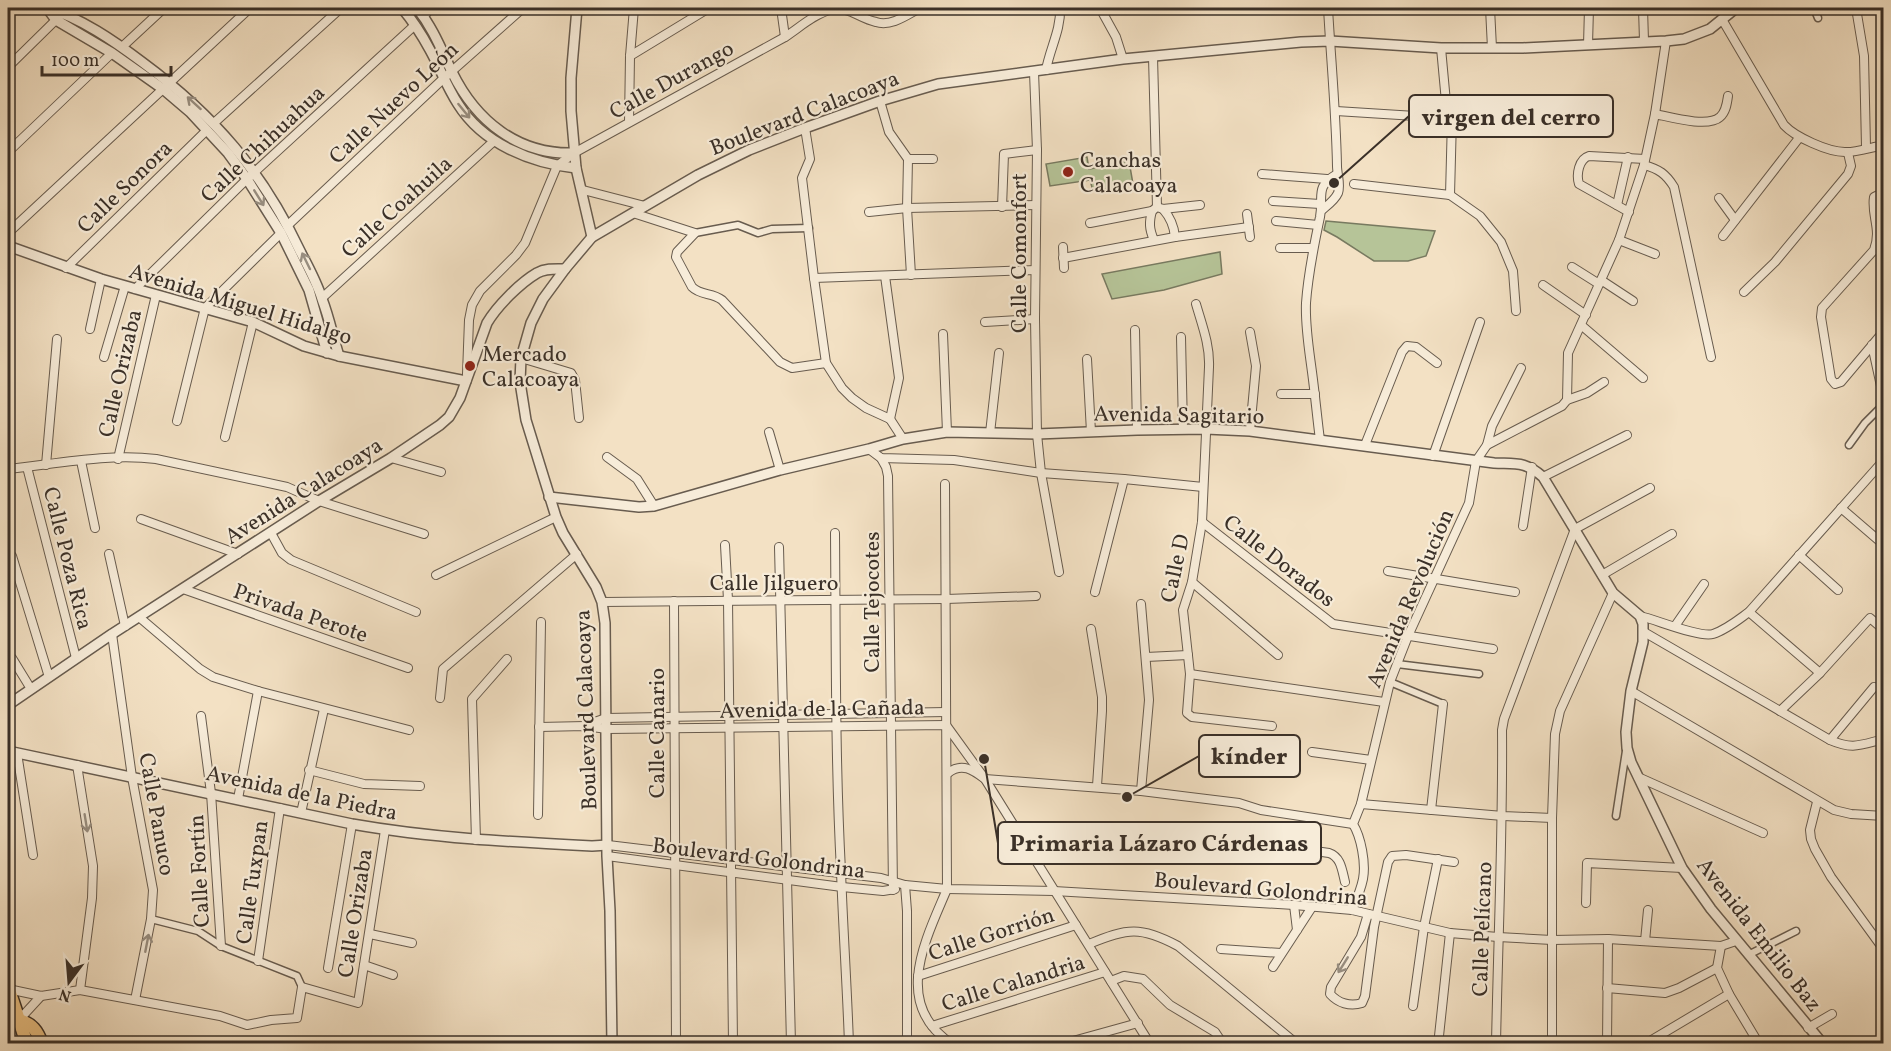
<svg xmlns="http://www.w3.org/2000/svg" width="1891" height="1051" font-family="Vollkorn,serif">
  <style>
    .green { fill: #b6c498; stroke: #787a60; stroke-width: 1.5 }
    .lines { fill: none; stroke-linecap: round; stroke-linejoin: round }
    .pedestrian-casing { stroke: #685c4f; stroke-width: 9 }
    .minor-casing { stroke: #685c4f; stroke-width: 10 }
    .tertiary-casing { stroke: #685c4f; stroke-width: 12 }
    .primary-casing { stroke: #3a3028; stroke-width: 15 }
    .pedestrian { stroke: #f7ecd9; stroke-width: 6 }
    .minor { stroke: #f7ecd9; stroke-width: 8 }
    .tertiary { stroke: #f7ecd9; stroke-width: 9 }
    .primary { stroke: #eac082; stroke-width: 12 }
    .oneway { stroke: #988e80 }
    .poi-dot { fill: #8f2418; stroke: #f7ecd9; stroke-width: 2 }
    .labels { text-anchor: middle; stroke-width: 4.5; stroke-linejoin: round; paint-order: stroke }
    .street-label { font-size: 22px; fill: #3a3028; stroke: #f7ecd9 }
    .poi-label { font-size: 22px; fill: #3a3028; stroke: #f7ecd9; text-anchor: start }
    .leader { fill: none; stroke: #3a3028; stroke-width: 2 }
    .callout-dot { fill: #3a3028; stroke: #f7ecd9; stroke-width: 2 }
    .callout { fill: #f7ecd9; stroke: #3a3028; stroke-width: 2 }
    .callout-label { font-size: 24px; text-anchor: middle; font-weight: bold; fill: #3a3028 }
  </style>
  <rect width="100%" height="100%" fill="#f3e1c4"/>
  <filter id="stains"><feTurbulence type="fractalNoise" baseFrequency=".00333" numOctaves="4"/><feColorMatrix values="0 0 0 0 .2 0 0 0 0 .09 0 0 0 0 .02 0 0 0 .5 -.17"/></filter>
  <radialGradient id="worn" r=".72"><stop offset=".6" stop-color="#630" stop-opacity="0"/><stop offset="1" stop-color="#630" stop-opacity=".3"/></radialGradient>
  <g class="green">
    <path d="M1087,157l2,12 40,-8 4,23 -40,7 -3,-11 -40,6 -4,-22z"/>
    <path d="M1326,221l109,10 -9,25 -18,5h-34l-37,-24 -13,-7z"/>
    <path d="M1220,252l2,22 -58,16 -52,9 -10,-25z"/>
  </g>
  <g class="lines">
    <g class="pedestrian-casing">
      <g id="pedestrian">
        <path d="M1814,8l4,10"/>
        <path d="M695,233l43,-8 20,8 14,-4 37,-1"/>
        <path d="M1849,445l16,-22 19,-19"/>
        <path d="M1397,664l82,10"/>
        <path d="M1390,682l53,22"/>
        <path d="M1616,816l10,-65"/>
        <path d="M151,919l47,12 23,15 76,30 5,11"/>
        <path d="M1748,955l48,-24"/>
      </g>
    </g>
    <g class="minor-casing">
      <g id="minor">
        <path d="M781,8l4,29"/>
        <path d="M1100,8l16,29 7,22"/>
        <path d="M1490,8l2,40"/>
        <path d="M1643,8l1,33"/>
        <path d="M1856,8l8,48 2,91"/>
        <path d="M423,16l9,-8"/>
        <path d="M1723,21l61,104c11,12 44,27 61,27 9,1 27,-5 39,-7"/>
        <path d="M1588,45l1,-37"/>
        <path d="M122,47l42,-39"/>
        <path d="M1441,48l5,54"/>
        <path d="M630,56l79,-48"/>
        <path d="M1153,57l4,150"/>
        <path d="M8,67l60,-59"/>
        <path d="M1046,70c4,-22 15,-40 14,-62"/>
        <path d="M1034,72l3,78 -2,169 2,115 4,39 18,99"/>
        <path d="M880,101l9,31 19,27 -1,49 4,67"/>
        <path d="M1336,111l143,9"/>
        <path d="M1655,114c15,3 53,14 65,3 6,-5 7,-14 8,-21"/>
        <path d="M629,122l1,-66 4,-48"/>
        <path d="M214,123l127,-115"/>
        <path d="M805,128l5,31 -8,19 12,100 12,85 16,25 10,10 14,10 24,11 13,20"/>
        <path d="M8,152l104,-99"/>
        <path d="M908,159h25"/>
        <path d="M1644,165c15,4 22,9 30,22l37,170"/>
        <path d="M1262,174l65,5"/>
        <path d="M1354,184l96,11 30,21 21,26 12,29 3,40"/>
        <path d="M583,190l62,16"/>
        <path d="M1884,192l-10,5c-3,19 8,32 0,53l-52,58 -1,9 10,62 4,5 6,-2 43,-51"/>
        <path d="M1450,195l2,-77"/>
        <path d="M1719,198l16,22"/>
        <path d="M1273,201l47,3"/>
        <path d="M1617,205l11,-48"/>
        <path d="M1002,207l2,-53 33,-4"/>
        <path d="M1163,209c7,8 11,16 12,28"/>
        <path d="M1322,210c6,-5 13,-10 16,-17 3,-8 -1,-19 -1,-27 -1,-54 -6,-105 -9,-158"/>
        <path d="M1152,211c-3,11 -3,18 2,29"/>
        <path d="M869,212l38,-4 129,-3"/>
        <path d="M1629,212l-50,-28c-3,-10 0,-25 10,-28l56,3"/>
        <path d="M633,213l62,20 -18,19 -1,5 16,30c9,9 20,5 30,13l58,62 12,6 34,-5"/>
        <path d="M1247,214l3,23"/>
        <path d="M1276,221l42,4"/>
        <path d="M1090,223l62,-12 5,-4 6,2 37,-4"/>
        <path d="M288,225l155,-146 80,-71"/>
        <path d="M8,233l242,-225"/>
        <path d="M1723,236l76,-98"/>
        <path d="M1619,240l36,14"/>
        <path d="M1063,247l1,21"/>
        <path d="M1280,248h33"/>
        <path d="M1063,258l112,-21 74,-10"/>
        <path d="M1572,267l27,17"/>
        <path d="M66,268l141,-138"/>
        <path d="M885,276l14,102 -9,41"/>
        <path d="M814,278l221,-8"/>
        <path d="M1601,280l32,21"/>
        <path d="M1543,285l43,30"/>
        <path d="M135,289l112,-110 168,-154"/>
        <path d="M1744,292l31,-30 73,-88 3,-8 -3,-13"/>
        <path d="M322,298l172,-157"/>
        <path d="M1196,304c6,21 14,41 13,63l-7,155 -10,60 -9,28 7,64 -3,39 5,4 80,9"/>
        <path d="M985,322l50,-3"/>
        <path d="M1581,325l62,53"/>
        <path d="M90,329l11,-50"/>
        <path d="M1135,330l2,100"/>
        <path d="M1250,332l6,34 -6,65"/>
        <path d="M943,334l4,98"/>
        <path d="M1181,337l2,92"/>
        <path d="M1872,345l12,55"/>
        <path d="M104,357l21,-71"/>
        <path d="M521,358l50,15 4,7 4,38"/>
        <path d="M1087,359l4,73"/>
        <path d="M467,374l2,-54 3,-15 8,-14 36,-36 9,-12 32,-77 17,-13 211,-116c14,-9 29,-23 45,-27 20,-4 28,8 46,12 15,5 31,-7 44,-14"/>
        <path d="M1281,394h34"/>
        <path d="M1567,400l1,-47 51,-113 25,-75 11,-51 11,-73"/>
        <path d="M177,421l28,-113 76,-75"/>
        <path d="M769,432l11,38"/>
        <path d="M990,433l9,-80"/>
        <path d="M225,437l28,-115"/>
        <path d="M1320,440c-3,-23 -5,-46 -8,-68 -3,-23 -7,-46 -6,-69 2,-29 8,-58 14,-86 4,-21 -6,-30 17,-43"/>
        <path d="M1365,445l37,-93 5,-6 9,1 21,16"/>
        <path d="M1487,445l75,-39 5,-6 20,-7 17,-11"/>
        <path d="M869,449l12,9 73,2 87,13 83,6 79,8"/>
        <path d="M1433,456l47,-134"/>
        <path d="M607,457l30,22 17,27"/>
        <path d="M391,458l50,14"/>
        <path d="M881,458l5,9 2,9 5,414"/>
        <path d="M118,459l38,-164"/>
        <path d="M81,461l14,67"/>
        <path d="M46,465l11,-126"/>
        <path d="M27,467l49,191"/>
        <path d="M8,469c48,-5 100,-16 148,-10l131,28 32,14 105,33"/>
        <path d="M1543,477l84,-42"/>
        <path d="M945,484l2,405c-21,50 -56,115 5,155"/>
        <path d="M1841,508l43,37"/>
        <path d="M141,519l97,35"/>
        <path d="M1202,522l131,102 160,25"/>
        <path d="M1523,526l9,-59"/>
        <path d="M271,533l11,20 9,7 125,52"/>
        <path d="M835,533c1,113 0,225 6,338 2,57 6,115 8,173"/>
        <path d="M725,545l3,55 5,444"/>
        <path d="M779,547l12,497"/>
        <path d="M109,554l16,72"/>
        <path d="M1799,555l39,35"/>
        <path d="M12,556l37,121"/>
        <path d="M1388,571l127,21"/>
        <path d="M436,575l120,-58"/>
        <path d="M1602,575l70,-41"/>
        <path d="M1192,582l86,73"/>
        <path d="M183,589l225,79"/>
        <path d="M1095,592l29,-113"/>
        <path d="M674,601l2,443"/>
        <path d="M602,602l344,-3 90,-3"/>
        <path d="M1749,612l71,61"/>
        <path d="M1640,616c17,4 60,22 73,18 13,-4 25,-14 36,-22l135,-152"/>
        <path d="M139,617l61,52 13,8 45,14 151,39"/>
        <path d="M1675,626l29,-42"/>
        <path d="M1091,629l11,68v14l-5,75"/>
        <path d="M1644,632l186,108c23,10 30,5 54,-1"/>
        <path d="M112,634l20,143 21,113 -2,29 -16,81"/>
        <path d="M1146,657l42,-2"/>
        <path d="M12,658l19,31"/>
        <path d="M1190,674l194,28"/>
        <path d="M1631,691l203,119 17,4 33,2"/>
        <path d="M440,698l3,-29 134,-115"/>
        <path d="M1780,711l40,-38 50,-55 14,12"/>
        <path d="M201,716l10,77 10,153"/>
        <path d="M586,725l20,-7 340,-6"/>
        <path d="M539,727l46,-1 22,3 339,-4 39,54 165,265"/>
        <path d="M1830,740l44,-53"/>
        <path d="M1312,752l59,8"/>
        <path d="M17,753l16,102"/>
        <path d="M77,765l16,101 -1,32 -12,92"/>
        <path d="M309,770l55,14 56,2"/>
        <path d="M948,773c14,-11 25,-3 37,6l156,12 98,12 22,7 92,14"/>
        <path d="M1638,777l125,56"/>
        <path d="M1141,791l8,-91 -8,-96"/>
        <path d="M238,799l20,-108"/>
        <path d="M1817,802l-7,28 1,9 4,10 16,28 53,73"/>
        <path d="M1361,804l142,12 49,2"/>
        <path d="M1431,810l12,-106"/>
        <path d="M301,813l23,-104"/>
        <path d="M538,815l3,-193"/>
        <path d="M1177,831l152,22c12,4 13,17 16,29"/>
        <path d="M1020,835l180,12 14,-4 7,-5"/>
        <path d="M476,840l-4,-141 35,-40"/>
        <path d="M608,845l273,33 24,7 42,4 107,2 240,14 58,5 98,23 48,4 54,3 56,-1 113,7 15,-5"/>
        <path d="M607,856l235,31 41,4 12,-2"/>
        <path d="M905,885l2,26v133"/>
        <path d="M1586,903l1,-40 95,5"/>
        <path d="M1294,905l3,25"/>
        <path d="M1352,910c4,-9 9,-21 11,-31 3,-16 -2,-42 -10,-55l8,-20 29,-122 18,-46 61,-133 7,-42 11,-16 5,-19 29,-58"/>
        <path d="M1368,914l-7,23 -30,50 -1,7c8,9 20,13 32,9l3,-7 9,-69 14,-65 4,-6 14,-1 48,7"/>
        <path d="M370,934l42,9"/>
        <path d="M1645,941l3,-31"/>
        <path d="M1089,944c38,-16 52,-18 89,2l119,98"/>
        <path d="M1721,946l-4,22 12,26 30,50"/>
        <path d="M1221,949l60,4"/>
        <path d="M258,961l22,-153"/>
        <path d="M364,965l29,10"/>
        <path d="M1273,967l39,-60"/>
        <path d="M328,968l24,-144"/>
        <path d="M918,976l158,-51"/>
        <path d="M1111,981l13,-5 19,3 27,26 45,27 8,12"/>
        <path d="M1607,988l58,5 14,-5 38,-20"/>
        <path d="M8,989l33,7 39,-6 140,26 27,9 24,-5 26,-2 5,-31 56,16 27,-173"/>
        <path d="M1413,1006l11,-79 14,-68"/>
        <path d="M19,1020l22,-24"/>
        <path d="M932,1026l173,-54"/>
        <path d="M1808,1028l24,-14"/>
        <path d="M1439,1036l11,-103"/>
        <path d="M1062,1044l76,-21"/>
        <path d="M1496,1044c2,-105 7,-210 6,-314l2,-11 71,-190 75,-41"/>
        <path d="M1552,1044v-226l3,-84 5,-23 53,-118"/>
        <path d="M1607,1044l1,-105"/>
        <path d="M1645,1044l84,-50"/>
        <path d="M1804,1044v-1"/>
      </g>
    </g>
    <g class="tertiary-casing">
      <g id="tertiary">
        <path d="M47,8c34,10 67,33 95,54 73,54 120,109 159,191 8,15 16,30 21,46 7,18 11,38 17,57"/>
        <path d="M47,8l9,12 56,33 51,36 27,23 38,41 19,26 34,54 28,57 18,63"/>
        <path d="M402,8c11,13 20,27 28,42 10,18 17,37 28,54 25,40 73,59 118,64"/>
        <path d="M417,8c16,20 24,41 35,64 24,49 66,83 122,81"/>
        <path d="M577,8l-6,70v33l5,57 16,69"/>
        <path d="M8,246l93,33 152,43 51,24 35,10 127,25"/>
        <path d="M549,497l90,10 15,-1 126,-36 89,-21 34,-10 44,-7 90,2 100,-4 69,-1 44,2 244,32c22,1 31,-2 49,14l70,116 27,23 3,8v18l-12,49 -5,41 1,16 4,14 51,106 29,41 112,135"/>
        <path d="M8,705l104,-71 207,-133 72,-43 49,-33 9,-8 11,-19 27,-75c10,-17 33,-40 50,-50 9,-5 19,-4 28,-4"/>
        <path d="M8,751l344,73c79,14 159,18 240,22l16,-1"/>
        <path d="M612,1044l-2,-133 -3,-55 -2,-233 -3,-21 -6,-15 -33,-54 -7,-16 -30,-97 -6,-38 1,-24 10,-35 12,-24 22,-30 27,-32 106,-62 51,-25 56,-22 75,-27 58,-17 185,-25 178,-17 29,-1 111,7h82l143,-7 18,-2 26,-10 26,-21"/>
      </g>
    </g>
    <g class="primary-casing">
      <g id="primary">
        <path d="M8,987l19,57"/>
        <path d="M19,1020c13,4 18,10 23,24"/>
      </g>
    </g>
    <use href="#pedestrian" class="pedestrian"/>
    <use href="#minor" class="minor"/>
    <use href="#tertiary" class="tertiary"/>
    <use href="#primary" class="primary"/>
  </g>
  <defs><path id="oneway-shaft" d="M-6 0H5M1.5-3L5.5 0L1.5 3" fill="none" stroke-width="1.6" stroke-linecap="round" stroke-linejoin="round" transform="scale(1.5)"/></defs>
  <g class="oneway">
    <use href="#oneway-shaft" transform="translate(194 103) rotate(-138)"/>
    <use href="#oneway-shaft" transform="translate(464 111) rotate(51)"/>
    <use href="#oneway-shaft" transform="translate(259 198) rotate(58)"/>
    <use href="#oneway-shaft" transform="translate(306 261) rotate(-116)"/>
    <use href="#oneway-shaft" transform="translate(86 823) rotate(81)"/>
    <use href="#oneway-shaft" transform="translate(147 943) rotate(-79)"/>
    <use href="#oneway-shaft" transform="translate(1343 965) rotate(122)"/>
  </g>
  <g class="poi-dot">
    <circle cx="1068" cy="172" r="6"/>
    <circle cx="470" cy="366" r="6"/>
  </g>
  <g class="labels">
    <g class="street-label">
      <text transform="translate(671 79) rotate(-29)" y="8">Calle Durango</text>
      <text transform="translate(393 102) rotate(-43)" y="8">Calle Nuevo León</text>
      <text transform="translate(804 112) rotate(-21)" y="8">Boulevard Calacoaya</text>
      <text transform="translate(262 143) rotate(-43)" y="8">Calle Chihuahua</text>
      <text transform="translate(124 186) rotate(-44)" y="8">Calle Sonora</text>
      <text transform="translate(396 206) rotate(-42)" y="8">Calle Coahuila</text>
      <text transform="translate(1018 253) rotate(-90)" y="8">Calle Comonfort</text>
      <text transform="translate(241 303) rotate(17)" y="8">Avenida Miguel Hidalgo</text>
      <text transform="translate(119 373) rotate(-77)" y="8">Calle Orizaba</text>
      <text transform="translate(1179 414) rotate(1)" y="8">Avenida Sagitario</text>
      <text transform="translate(303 490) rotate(-32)" y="8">Avenida Calacoaya</text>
      <text transform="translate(69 558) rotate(76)" y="8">Calle Poza Rica</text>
      <text transform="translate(1280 560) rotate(38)" y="8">Calle Dorados</text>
      <text transform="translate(1174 568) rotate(-78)" y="8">Calle D</text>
      <text x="774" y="590">Calle Jilguero</text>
      <text transform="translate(1409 598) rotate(-67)" y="8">Avenida Revolución</text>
      <text transform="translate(871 602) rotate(-90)" y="8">Calle Tejocotes</text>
      <text transform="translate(301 612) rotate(19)" y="8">Privada Perote</text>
      <text transform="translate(822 708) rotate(-1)" y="8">Avenida de la Cañada</text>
      <text transform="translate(585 710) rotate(-92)" y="8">Boulevard Calacoaya</text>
      <text transform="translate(656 733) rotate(-90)" y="8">Calle Canario</text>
      <text transform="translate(302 792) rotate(12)" y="8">Avenida de la Piedra</text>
      <text transform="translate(158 814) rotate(80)" y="8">Calle Panuco</text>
      <text transform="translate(759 857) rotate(7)" y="8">Boulevard Golondrina</text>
      <text transform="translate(198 871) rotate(-93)" y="8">Calle Fortín</text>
      <text transform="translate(251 882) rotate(-82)" y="8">Calle Tuxpan</text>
      <text transform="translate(1261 888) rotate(5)" y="8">Boulevard Golondrina</text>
      <text transform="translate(354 913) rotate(-81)" y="8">Calle Orizaba</text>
      <text transform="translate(1481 929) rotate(-88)" y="8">Calle Pelícano</text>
      <text transform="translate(991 933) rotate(-18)" y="8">Calle Gorrión</text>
      <text transform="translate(1760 934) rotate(52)" y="8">Avenida Emilio Baz</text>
      <text transform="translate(1013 982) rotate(-17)" y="8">Calle Calandria</text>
    </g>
    <g class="poi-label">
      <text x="1080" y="167">Canchas<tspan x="1080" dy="25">Calacoaya</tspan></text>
      <text x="482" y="361">Mercado<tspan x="482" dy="25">Calacoaya</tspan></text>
    </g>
  </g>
  <path class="leader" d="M1334 183L1409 116M1127 797L1199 756M984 759L998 843"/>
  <g class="callout-dot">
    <circle cx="1334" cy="183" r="6"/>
    <circle cx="1127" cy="797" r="6"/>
    <circle cx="984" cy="759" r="6"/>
  </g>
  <g class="callout">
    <rect x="1409" y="95" width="204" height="42" rx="6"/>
    <rect x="1199" y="735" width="101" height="42" rx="6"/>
    <rect x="998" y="822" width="323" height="42" rx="6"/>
  </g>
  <g class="callout-label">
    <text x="1511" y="125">virgen del cerro</text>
    <text x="1249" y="764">kínder</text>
    <text x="1159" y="851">Primaria Lázaro Cárdenas</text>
  </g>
  <rect width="1891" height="1051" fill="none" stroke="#f3e1c4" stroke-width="30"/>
  <rect x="9" y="9" width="1873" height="1033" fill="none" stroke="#3a3028" stroke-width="3"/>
  <rect x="15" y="15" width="1861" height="1021" fill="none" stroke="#3a3028" stroke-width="1.5"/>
  <g transform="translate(69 982) rotate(196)" stroke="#f7ecd9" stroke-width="4.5" paint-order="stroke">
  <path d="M0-4.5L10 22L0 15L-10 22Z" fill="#3a3028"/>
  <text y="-9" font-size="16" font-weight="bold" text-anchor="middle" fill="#3a3028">N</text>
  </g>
  <path d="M42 66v9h129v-9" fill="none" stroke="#3a3028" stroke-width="3"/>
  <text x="51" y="66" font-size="18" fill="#3a3028" stroke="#f7ecd9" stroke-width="4.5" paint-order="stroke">100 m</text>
  <rect width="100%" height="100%" filter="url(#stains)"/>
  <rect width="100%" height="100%" fill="url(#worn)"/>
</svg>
